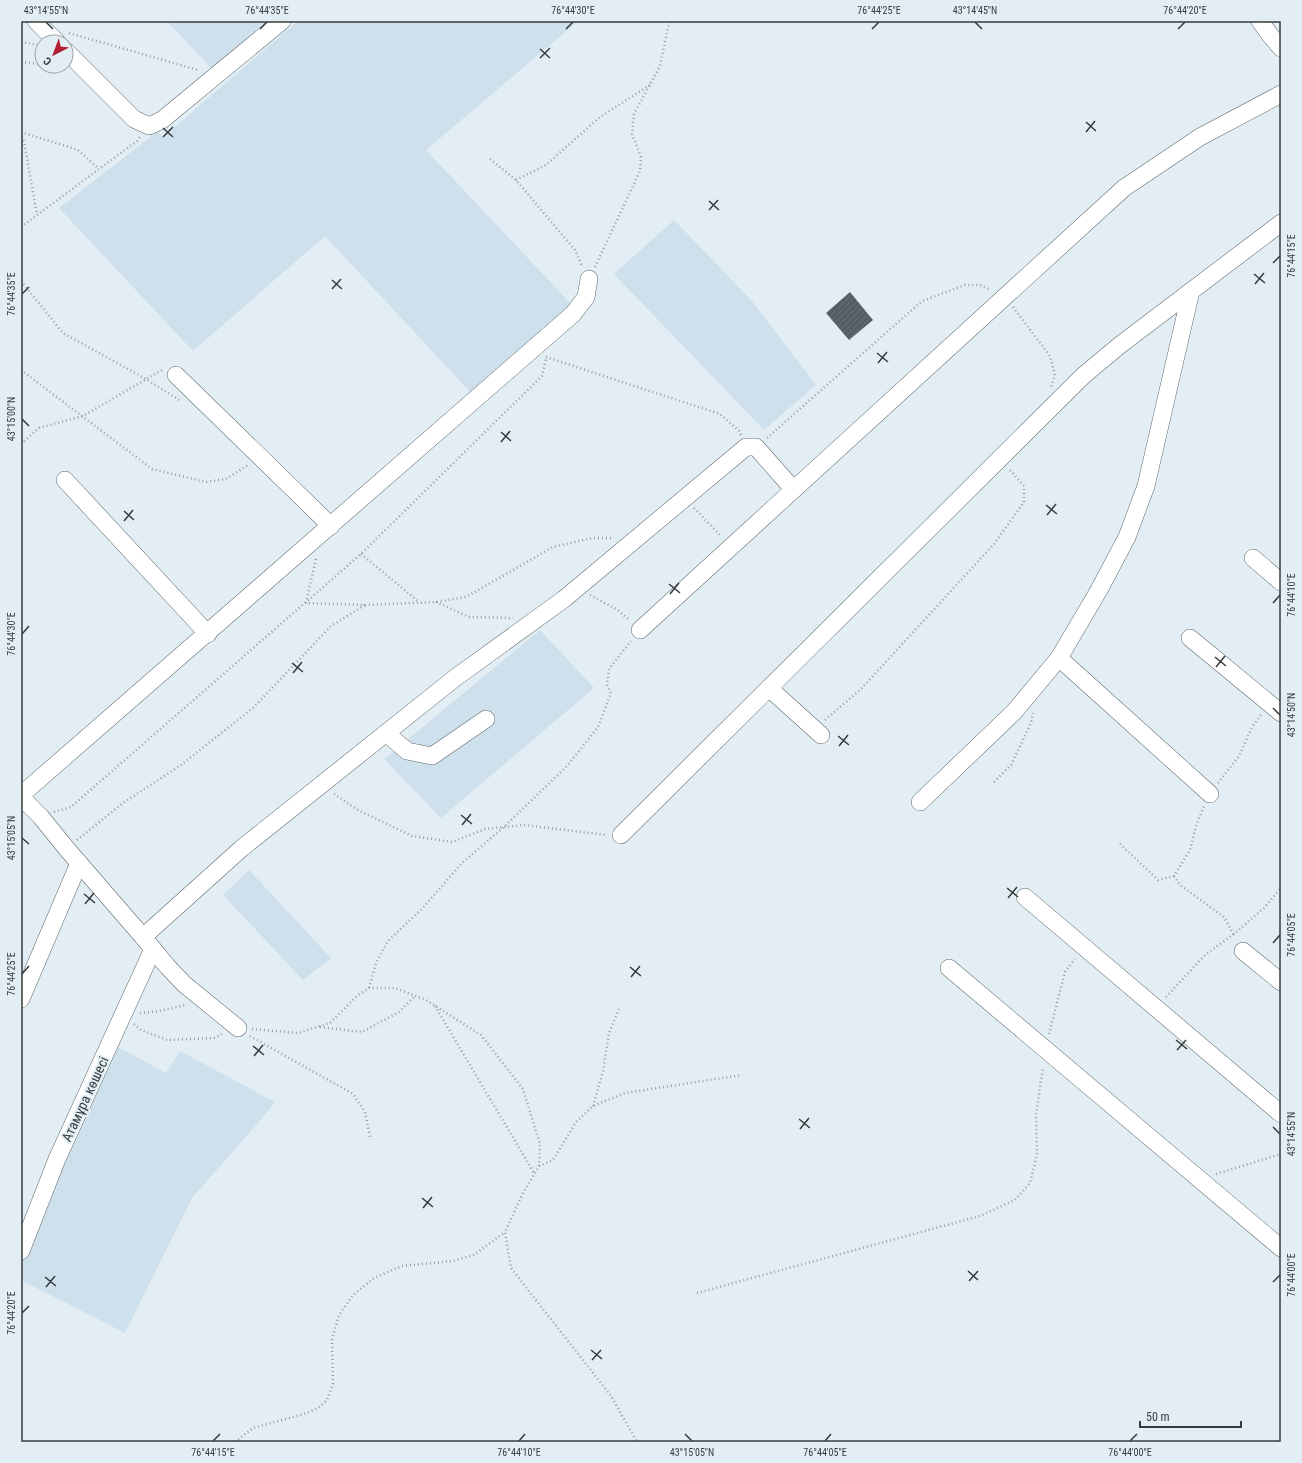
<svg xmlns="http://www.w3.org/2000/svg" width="1302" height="1463" font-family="'Roboto Condensed',sans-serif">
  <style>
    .built { fill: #cee0eb }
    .building { fill: url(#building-hatch) }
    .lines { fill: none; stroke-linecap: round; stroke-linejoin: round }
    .minor-casing { stroke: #5e686e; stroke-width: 18 }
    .path { stroke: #969ea3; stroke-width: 2.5; stroke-dasharray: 1 3; stroke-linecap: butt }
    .minor { stroke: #fff; stroke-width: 17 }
    .ticks { fill: none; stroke: #363b3d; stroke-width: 1.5 }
    .labels { text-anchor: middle; stroke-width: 4; stroke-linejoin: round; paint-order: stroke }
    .street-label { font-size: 14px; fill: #363b3d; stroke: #e2eef4 }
    .neatline { fill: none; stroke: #363b3d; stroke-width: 1.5 }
    .ticks-label { font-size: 10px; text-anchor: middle; fill: #363b3d }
  </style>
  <defs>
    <pattern id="building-hatch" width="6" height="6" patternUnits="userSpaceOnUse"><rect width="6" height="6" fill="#545e64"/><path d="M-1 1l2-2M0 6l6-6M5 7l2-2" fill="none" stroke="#6a7277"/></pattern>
  </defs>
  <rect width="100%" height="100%" fill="#e2eef4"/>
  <g class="built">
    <path d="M167,21h99l-54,48z"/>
    <path d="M298,21h280l-152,129 146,155 -100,89 -147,-158 -132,115 -134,-143 99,-77 5,6z"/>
    <path d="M674,220l78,81 64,84 -52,45 -150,-156z"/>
    <path d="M540,630l54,58 -153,130 -57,-59z"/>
    <path d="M249,870l82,88 -28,22 -80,-85z"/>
    <path d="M118,1047l48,26 14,-22 95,51 -18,22 -65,74 -67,135 -104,-53v-15l42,-100z"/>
  </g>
  <path class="building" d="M850,292l23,28 -24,20 -23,-27z"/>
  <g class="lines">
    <g class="minor-casing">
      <g id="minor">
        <path d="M36,21l21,21"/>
        <path d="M1260,21l10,14 11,13"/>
        <path d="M66,51l68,68 15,7 13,-6 120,-99"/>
        <path d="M176,375l155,151"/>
        <path d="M65,480l143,154"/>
        <path d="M1253,558l28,24"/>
        <path d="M640,630l484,-442 76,-51 81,-43"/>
        <path d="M1190,638l91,75"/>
        <path d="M1059,658l151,136"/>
        <path d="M769,688l52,47"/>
        <path d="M386,733l21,18 25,5 54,-37"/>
        <path d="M21,795l552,-481 13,-17 3,-18"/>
        <path d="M21,797l20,20 25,31 77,89 24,29 17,18 54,44"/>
        <path d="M920,802l94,-90 45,-54 40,-68 28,-53 19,-51 45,-195"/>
        <path d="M621,835l463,-460 36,-30 161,-122"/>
        <path d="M1025,897l256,217"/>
        <path d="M143,937l99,-89 213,-170 109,-79 182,-152h10l37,42"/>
        <path d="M1243,951l38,31"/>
        <path d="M949,968l332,280"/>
        <path d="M21,999l58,-136"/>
        <path d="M21,1251l36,-92 96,-210"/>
      </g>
    </g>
    <g class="path">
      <path d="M69,33l129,37"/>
      <path d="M21,42l17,3"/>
      <path d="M21,62l21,2"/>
      <path d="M21,132l57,18 21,19"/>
      <path d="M21,137l3,4 13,74"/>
      <path d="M490,159l26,21 59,70 7,16"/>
      <path d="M516,180l30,-15 54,-48 50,-32"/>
      <path d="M21,227l116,-86 3,-4"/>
      <path d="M595,267l45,-96 1,-14 -9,-23 2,-20 26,-48 8,-39 3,-6"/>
      <path d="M21,281l42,52 83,46 33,21"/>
      <path d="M1013,307l37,49 5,19 -4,12"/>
      <path d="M546,357l174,57 19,17 2,4"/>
      <path d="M21,370l131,99 54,13 20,-3 22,-14"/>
      <path d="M767,438l155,-137 43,-16h15l11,5"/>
      <path d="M21,444l18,-16 44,-12 79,-46"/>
      <path d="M694,508l27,28"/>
      <path d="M361,554l58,48"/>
      <path d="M316,559l-10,44 59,2 71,-3 30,-5 87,-50 39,-9h22"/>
      <path d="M590,595l28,15 11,10"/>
      <path d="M436,602l33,15 44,1"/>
      <path d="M825,720l36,-31 133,-145 30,-42v-16l-14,-16"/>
      <path d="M994,782l17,-17 20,-42 2,-10"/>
      <path d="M1218,783l21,-27 13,-29 9,-12"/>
      <path d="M334,794l24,16 54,26 40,6 33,-13 39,-4 82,10"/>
      <path d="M54,812l17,-5 290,-253 181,-178 4,-18"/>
      <path d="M77,840l46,-37 58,-38 72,-57 78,-82 34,-21"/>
      <path d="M1120,844l38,36 16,-4 16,-26 6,-24 8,-20"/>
      <path d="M1174,876l6,9 44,32 10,18"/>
      <path d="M369,988l7,-25 12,-22 33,-31 41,-47 42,-36 63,-61 31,-39 13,-34 -4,-8 2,-16 22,-28"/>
      <path d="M1166,997l39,-42 29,-21 30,-26 17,-20"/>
      <path d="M435,1006l99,167"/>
      <path d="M140,1013l19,-2 27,-6"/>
      <path d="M134,1024l7,6 26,10 47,-2 8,-4"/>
      <path d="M320,1027l42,5 37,-20 16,-16"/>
      <path d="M252,1029l46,4 32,-10 27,-27 12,-8h26l31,12 55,35 42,54 17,55 -1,22 -17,29 -17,37 6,36 100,128 26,46"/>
      <path d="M1049,1034l16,-62 10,-13"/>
      <path d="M250,1036l103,58 12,18 5,25"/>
      <path d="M593,1106l10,-35 6,-38 10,-24"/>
      <path d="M539,1166l14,-6 23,-38 17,-16 32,-13 117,-18"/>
      <path d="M1216,1174l65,-20"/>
      <path d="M697,1293l283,-77 35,-16 15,-17 7,-29 -1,-39 7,-48"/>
      <path d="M235,1442l18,-14 51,-14 14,-6 9,-8 6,-16 -1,-45 7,-24 14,-20 21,-17 28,-12 51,-5 21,-6 31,-23"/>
    </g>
    <use href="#minor" class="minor"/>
  </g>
  <path class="ticks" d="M46,22l7,7M975,22l7,7M260,29l7,-7M566,29l7,-7M872,29l7,-7M1178,29l7,-7M540,49l10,9M540,58l10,-10M1086,122l10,9M163,128l10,9M1086,132l9,-11M163,137l10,-10M709,201l10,9M709,210l9,-10M1273,263l7,-7M1254,274l11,9M332,280l10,9M1255,284l9,-11M332,289l9,-10M22,294l7,-7M877,353l11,9M878,363l9,-11M22,419l7,7M501,432l10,9M501,442l9,-11M1046,505l11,9M124,511l10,9M1047,515l9,-11M124,521l9,-11M669,584l11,9M670,594l9,-11M1273,603l7,-8M22,634l7,-8M1215,657l11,9M292,663l11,9M1216,667l9,-11M293,673l9,-11M1273,708l7,7M838,736l11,9M839,746l9,-11M461,815l11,9M462,825l9,-11M22,838l7,6M1007,888l11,9M84,894l11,9M1008,898l9,-11M85,904l9,-11M1273,943l7,-8M630,967l11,9M22,974l7,-8M631,977l9,-11M1176,1040l11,9M253,1046l11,9M1177,1050l9,-10M254,1056l9,-11M799,1119l11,9M1273,1127l7,7M800,1129l9,-11M422,1198l11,9M423,1208l9,-11M968,1271l10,9M45,1277l11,9M969,1281l9,-10M1273,1282l7,-7M46,1287l9,-11M22,1313l7,-7M591,1350l11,9M592,1360l9,-10M685,1434l7,7M213,1441l7,-7M519,1441l6,-7M825,1441l6,-7M1130,1441l7,-7"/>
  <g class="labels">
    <g class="street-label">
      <text transform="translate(85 1099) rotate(-65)" y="5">Атамұра көшесі</text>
    </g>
  </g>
  <rect width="1302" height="1463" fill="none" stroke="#e2eef4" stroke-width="44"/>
  <g transform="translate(54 54) rotate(222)"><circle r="19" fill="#e2eef4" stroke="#9da6ab"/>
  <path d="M0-3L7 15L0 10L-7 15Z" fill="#b21f32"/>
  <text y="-6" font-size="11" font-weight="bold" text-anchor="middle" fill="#363b3d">С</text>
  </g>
  <path d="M1140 1421v6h101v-6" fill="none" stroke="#363b3d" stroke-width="2"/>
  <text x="1146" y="1421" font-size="12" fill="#363b3d" stroke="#e2eef4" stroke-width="3" paint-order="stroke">50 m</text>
  <rect x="22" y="22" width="1258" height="1419" class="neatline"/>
  <g class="ticks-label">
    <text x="46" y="14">43°14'55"N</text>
    <text x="267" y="14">76°44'35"E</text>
    <text x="573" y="14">76°44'30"E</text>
    <text x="879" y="14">76°44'25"E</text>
    <text x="975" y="14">43°14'45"N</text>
    <text x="1185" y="14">76°44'20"E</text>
    <text transform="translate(1291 256) rotate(-90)" y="4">76°44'15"E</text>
    <text transform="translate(11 294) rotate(-90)" y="4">76°44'35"E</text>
    <text transform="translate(11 419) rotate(-90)" y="4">43°15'00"N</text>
    <text transform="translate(1291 595) rotate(-90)" y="4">76°44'10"E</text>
    <text transform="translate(11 634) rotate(-90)" y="4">76°44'30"E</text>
    <text transform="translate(1291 715) rotate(-90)" y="4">43°14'50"N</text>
    <text transform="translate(11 838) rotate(-90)" y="4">43°15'05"N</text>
    <text transform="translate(1291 935) rotate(-90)" y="4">76°44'05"E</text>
    <text transform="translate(11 974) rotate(-90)" y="4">76°44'25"E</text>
    <text transform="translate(1291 1134) rotate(-90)" y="4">43°14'55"N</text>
    <text transform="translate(1291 1275) rotate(-90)" y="4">76°44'00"E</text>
    <text transform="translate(11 1313) rotate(-90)" y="4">76°44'20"E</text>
    <text x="213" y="1456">76°44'15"E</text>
    <text x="519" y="1456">76°44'10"E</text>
    <text x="692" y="1456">43°15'05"N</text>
    <text x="825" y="1456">76°44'05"E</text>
    <text x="1130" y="1456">76°44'00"E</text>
  </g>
</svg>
